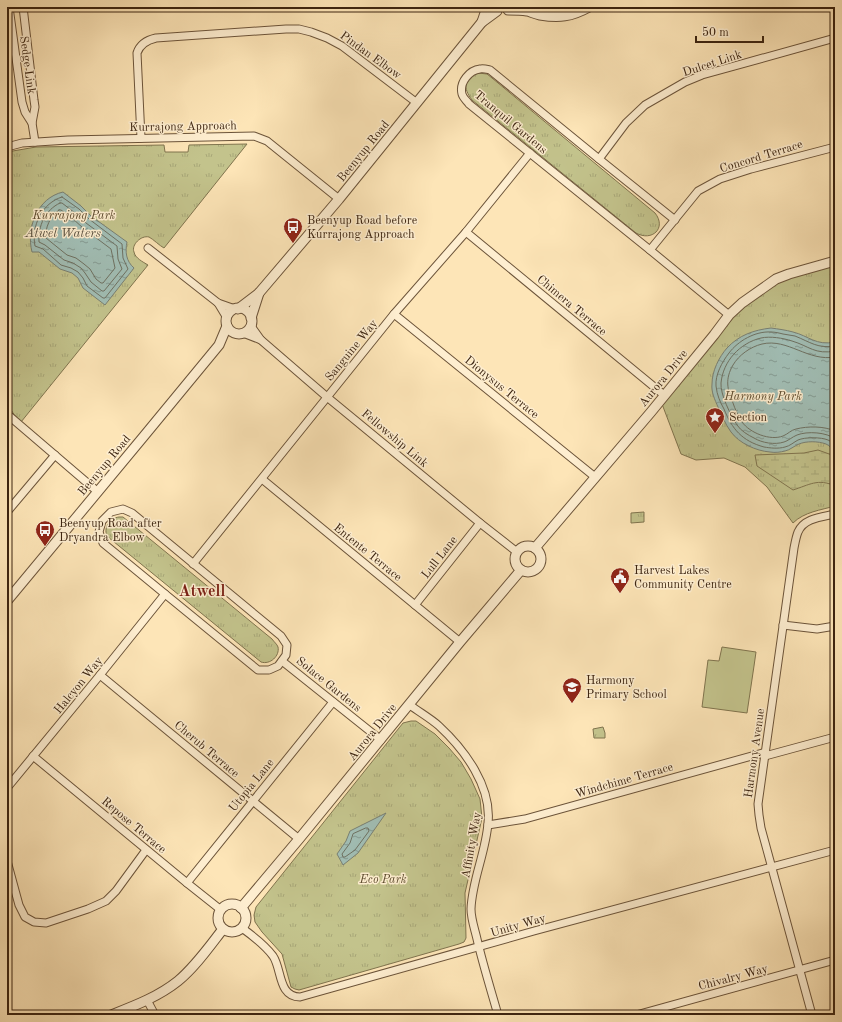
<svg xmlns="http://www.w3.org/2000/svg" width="842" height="1022" font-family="'Old Standard TT',serif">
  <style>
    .grass { fill: url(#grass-tufts); stroke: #80744e }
    .wetland { fill: url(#wetland-marsh); stroke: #80744e }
    .garden { fill: #c3c38c; stroke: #80744e }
    .water { fill: url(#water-ripples); stroke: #798073 }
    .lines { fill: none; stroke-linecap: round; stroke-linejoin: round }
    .shore { stroke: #6e7162; stroke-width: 1 }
    .minor-casing { stroke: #6c543a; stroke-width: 9 }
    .tertiary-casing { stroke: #6c543a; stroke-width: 11 }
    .minor { stroke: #feeed0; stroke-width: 7 }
    .tertiary { stroke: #feeed0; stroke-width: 9 }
    .labels { text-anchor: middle; stroke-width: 3; stroke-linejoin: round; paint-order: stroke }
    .street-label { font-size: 12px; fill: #3c2410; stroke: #feeed0 }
    .park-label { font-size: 12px; font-style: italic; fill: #5e4c2f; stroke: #feeed0 }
    .poi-label { font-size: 12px; fill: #3c2410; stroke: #feeed0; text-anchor: start }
    .water-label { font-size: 13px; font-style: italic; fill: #5a5242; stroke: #feeed0 }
    .district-label { font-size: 16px; font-weight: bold; fill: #7a1f14; stroke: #feeed0 }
  </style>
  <defs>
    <pattern id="grass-tufts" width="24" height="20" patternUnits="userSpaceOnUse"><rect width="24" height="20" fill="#c3c38c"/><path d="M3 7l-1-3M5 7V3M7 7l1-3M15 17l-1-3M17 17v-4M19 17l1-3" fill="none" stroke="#a8a778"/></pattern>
    <pattern id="wetland-marsh" width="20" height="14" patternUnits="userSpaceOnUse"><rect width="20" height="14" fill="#c3c38c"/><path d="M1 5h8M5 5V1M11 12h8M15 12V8" fill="none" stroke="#a8a778"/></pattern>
    <pattern id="water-ripples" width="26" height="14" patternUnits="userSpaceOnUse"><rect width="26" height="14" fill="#a1beb5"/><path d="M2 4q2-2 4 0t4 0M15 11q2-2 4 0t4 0" fill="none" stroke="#849a92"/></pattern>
  </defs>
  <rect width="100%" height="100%" fill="#fde5b7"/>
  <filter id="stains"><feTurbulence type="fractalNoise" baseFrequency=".005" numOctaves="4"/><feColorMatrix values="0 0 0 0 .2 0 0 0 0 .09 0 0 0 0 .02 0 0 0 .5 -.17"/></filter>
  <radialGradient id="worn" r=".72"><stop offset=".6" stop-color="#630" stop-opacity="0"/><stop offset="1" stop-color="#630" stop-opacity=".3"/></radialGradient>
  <g class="grass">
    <path d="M478,73l9,1 5,4 163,135c12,15 -3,29 -19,20l-164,-133c-9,-12 -9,-21 6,-27z"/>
    <path d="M247,144l-83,104c-4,-2 -11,-9 -15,-11 -8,-2 -18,8 -15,15 1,6 9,10 14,13l-127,157c-7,-7 -11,-12 -14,-22v-248l29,-5 128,-2 1,7h23l1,-7z"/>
    <path d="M835,265v241c-14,4 -31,6 -42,17l-26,-36 -22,-20 -21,-9 -28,2 -15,-6 -19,-50 71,-86 14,-14 34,-24z"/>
    <path d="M644,512v10l-13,1v-10z"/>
    <path d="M119,517h4l149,122c2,3 5,5 6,8 2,9 -8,18 -17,15l-153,-125c-6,-8 2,-19 11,-20z"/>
    <path d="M411,721h5l19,13 14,14 12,14 10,17 9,20 2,19 -17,75 1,45 -2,4 -5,2 -160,46 -4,-1 -4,-2 -9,-33 -20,-22 -7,-10 -1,-7 2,-8 147,-184z"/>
    <path d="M603,727l2,6v5h-11l-1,-9z"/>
  </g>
  <path class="wetland" d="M818,450l14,5 3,5v26c-17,-8 -26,-1 -42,4l-36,-24 -2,-11 49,-2z"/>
  <path class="garden" d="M722,647l34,5 -2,14 -7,47 -45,-6 6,-47 11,1z"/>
  <g class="water">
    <path d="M63,192l18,14 10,10 36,26c-2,10 -1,19 7,26l-29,37 -22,-17 -5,-10 -6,-5 -12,-4 -21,-17h-7c-6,-24 5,-54 31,-60z"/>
    <path d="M771,328c7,1 15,2 22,4 16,4 23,14 42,10v109c-3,-2 -6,-6 -9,-7 -8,-3 -20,-3 -27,0 -5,2 -9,6 -14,7 -4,1 -10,2 -15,1 -14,-1 -31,-9 -39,-20 -6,-8 -9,-17 -13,-25 -3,-7 -7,-15 -6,-23 0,-13 7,-27 15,-36 12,-13 27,-18 44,-20z"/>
    <path d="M386,813l-28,40 -15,12 -6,-11 9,-13 4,-10z"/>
  </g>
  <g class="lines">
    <g class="shore">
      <path d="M62,197l17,12 10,10 33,25 1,14 5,11 -23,29h-2l-16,-12 -4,-8 -5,-6 -7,-4 -10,-3 -18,-16 -8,-3c-4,-20 7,-43 27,-49z"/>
      <path d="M60,203h2l13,10 11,10 31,23 1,13 4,10 -18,22h-2l-11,-9 -6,-9 -4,-5 -8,-5 -9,-3 -19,-15 -6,-3c-1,-16 6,-32 21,-39z"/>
      <path d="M59,210h2l11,8 11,10 28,21 4,19 -12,15h-2l-5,-4 -6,-10 -6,-5 -8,-6 -9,-3 -21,-17c-1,-11 4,-21 13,-28z"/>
      <path d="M835,346c-17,3 -25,-4 -40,-10 -4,-1 -8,-1 -12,-2 -4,-1 -8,-2 -12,-2 -16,-1 -33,9 -42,21 -7,9 -14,22 -13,33 1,9 4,16 8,23 8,20 18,32 40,38 6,1 14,2 21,0 5,-1 9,-5 13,-7 7,-3 23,-3 30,0 3,1 5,4 7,6"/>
      <path d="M835,351c-20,4 -26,-5 -43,-10 -9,-3 -22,-5 -31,-3 -21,5 -38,23 -40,45 -1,11 10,33 16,42 4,6 11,10 17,13 8,5 21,7 30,4 4,-1 8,-5 13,-7 10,-4 30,-3 38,4"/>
      <path d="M835,357c-27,5 -47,-19 -73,-13 -12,3 -23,11 -29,21 -8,14 -6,24 0,38 2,6 5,13 9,19 8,11 28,19 41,14 5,-2 8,-6 13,-7 12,-3 28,-3 39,2"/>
      <path d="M366,828h2l1,3 -14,19 -10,7h-2l-1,-3 8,-11 3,-9z"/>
    </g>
    <g class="minor-casing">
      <g id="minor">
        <path d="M9,7l13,95 3,10 7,11"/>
        <path d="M23,7l11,93 1,7 -3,16 3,19"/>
        <path d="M141,138l-4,-85c3,-9 10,-13 19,-15l130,-9h13l12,3 16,6 15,8 75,57"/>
        <path d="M7,147l15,-4 46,-3 186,-4 13,5 72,58"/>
        <path d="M599,159l27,-36 19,-18 40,-23 17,-7 133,-37"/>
        <path d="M675,220l-76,-61 -109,-89c-4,-1 -7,-2 -10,-1 -10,1 -21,13 -18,25 1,4 5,7 7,10l181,146 79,65"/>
        <path d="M466,232l198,163"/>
        <path d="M148,248l70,55 17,6"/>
        <path d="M650,250l48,-59 22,-12 31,-10 84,-22"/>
        <path d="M218,303l9,15"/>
        <path d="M394,314l201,163"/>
        <path d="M251,326l10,14 66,57 153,126 37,29"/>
        <path d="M243,333l18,7"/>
        <path d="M7,411l1,4 90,77"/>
        <path d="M262,479l198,163"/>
        <path d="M123,509l9,4 149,123 6,9 -1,10 -8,11 -9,4h-11l-93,-76 -62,-51 -4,-11 3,-11 9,-9z"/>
        <path d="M7,512l48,-57"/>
        <path d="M193,564l201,-250 72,-82 64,-79"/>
        <path d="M415,605l65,-82"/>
        <path d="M783,625l34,4 18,-3"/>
        <path d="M282,661l99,79"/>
        <path d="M100,675l199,164"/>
        <path d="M410,705c9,7 20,13 29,21 26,24 53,61 49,97 -2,29 -16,57 -17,86 0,10 4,21 6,30 6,26 14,51 21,76"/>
        <path d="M33,756l154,127 34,27"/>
        <path d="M765,756l70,-19"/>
        <path d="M7,788l93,-113 65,-81"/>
        <path d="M488,825l37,-6 241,-67"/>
        <path d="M7,861l12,44 6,12 9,5 12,1 42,-14 18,-8 10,-10 30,-41"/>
        <path d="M187,883l146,-181"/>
        <path d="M242,928c11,8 23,17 31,28 9,13 5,41 27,41l234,-66 301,-81"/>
        <path d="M147,1000l8,15"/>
        <path d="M636,1015l199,-55"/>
        <path d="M812,1015l-51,-187 -2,-13 -1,-11 36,-256c1,-5 2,-11 4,-16 6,-14 24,-15 37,-18"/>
      </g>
    </g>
    <g class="tertiary-casing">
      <g id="tertiary">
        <path d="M508,10c6,0 13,0 19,1 4,1 8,3 13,4 19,3 31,2 49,-8"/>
        <path d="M482,22l5,-15"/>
        <circle cx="239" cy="321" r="13"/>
        <path d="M238,309l21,-16 80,-94 143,-177 15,-11"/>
        <path d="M251,318l8,-25"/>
        <circle cx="528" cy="559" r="13"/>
        <path d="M535,548l116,-136 63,-77 15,-20 13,-12 34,-24 13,-5 46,-13"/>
        <path d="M7,601l137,-165 75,-91 8,-19"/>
        <circle cx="232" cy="918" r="14"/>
        <path d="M241,908l58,-69 161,-197 61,-72"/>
        <path d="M111,1015c23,-9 47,-18 67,-34 17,-14 31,-34 45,-52"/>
      </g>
    </g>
    <use href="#minor" class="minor"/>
    <use href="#tertiary" class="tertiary"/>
  </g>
  <defs>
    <g id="bus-pin" transform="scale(1)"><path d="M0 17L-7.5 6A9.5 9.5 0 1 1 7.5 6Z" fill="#8f2418" stroke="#feeed0"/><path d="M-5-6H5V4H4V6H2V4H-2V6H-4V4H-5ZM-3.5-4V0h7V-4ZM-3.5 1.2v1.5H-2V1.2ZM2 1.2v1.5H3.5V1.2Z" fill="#fff"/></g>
    <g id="sight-pin" transform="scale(1)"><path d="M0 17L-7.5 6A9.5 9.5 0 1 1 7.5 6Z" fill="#8f2418" stroke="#feeed0"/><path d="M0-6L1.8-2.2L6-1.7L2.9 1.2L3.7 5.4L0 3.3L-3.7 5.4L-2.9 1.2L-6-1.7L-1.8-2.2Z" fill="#fff"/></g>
    <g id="civic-pin" transform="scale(1)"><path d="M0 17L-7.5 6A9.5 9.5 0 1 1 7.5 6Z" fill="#8f2418" stroke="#feeed0"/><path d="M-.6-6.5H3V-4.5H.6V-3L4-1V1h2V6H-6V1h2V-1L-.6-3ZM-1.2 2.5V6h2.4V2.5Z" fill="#fff"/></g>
    <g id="school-pin" transform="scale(1)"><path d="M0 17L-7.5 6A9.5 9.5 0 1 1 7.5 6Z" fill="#8f2418" stroke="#feeed0"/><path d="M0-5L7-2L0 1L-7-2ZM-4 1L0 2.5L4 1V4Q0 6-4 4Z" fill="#fff"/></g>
  </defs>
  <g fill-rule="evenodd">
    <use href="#bus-pin" x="293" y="227"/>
    <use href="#sight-pin" x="715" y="417"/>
    <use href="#bus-pin" x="45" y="530"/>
    <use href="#civic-pin" x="620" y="577"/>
    <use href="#school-pin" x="572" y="687"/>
  </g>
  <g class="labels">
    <g class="street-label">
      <text transform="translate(371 55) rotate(36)" y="4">Pindan Elbow</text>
      <text transform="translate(712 63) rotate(-18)" y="4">Dulcet Link</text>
      <text transform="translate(28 65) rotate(82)" y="4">Sedge Link</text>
      <text transform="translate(511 122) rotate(40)" y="4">Tranquil Gardens</text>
      <text transform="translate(183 126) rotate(-1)" y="4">Kurrajong Approach</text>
      <text transform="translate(363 151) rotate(-51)" y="4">Beenyup Road</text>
      <text transform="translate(761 156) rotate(-17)" y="4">Concord Terrace</text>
      <text transform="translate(572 305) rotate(40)" y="4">Chimera Terrace</text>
      <text transform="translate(351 350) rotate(-51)" y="4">Sanguine Way</text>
      <text transform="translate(663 378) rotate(-51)" y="4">Aurora Drive</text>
      <text transform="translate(502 387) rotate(39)" y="4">Dionysus Terrace</text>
      <text transform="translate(395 438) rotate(40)" y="4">Fellowship Link</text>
      <text transform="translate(104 465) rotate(-50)" y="4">Beenyup Road</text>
      <text transform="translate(368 552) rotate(39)" y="4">Entente Terrace</text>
      <text transform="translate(439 557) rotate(-52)" y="4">Lull Lane</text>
      <text transform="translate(329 684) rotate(39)" y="4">Solace Gardens</text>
      <text transform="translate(78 685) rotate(-51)" y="4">Halcyon Way</text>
      <text transform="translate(372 732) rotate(-51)" y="4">Aurora Drive</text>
      <text transform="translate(207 749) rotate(40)" y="4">Cherub Terrace</text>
      <text transform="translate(754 753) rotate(-82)" y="4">Harmony Avenue</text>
      <text transform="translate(624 780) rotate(-16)" y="4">Windchime Terrace</text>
      <text transform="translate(251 785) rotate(-51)" y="4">Utopia Lane</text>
      <text transform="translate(134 825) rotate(40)" y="4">Repose Terrace</text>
      <text transform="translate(471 845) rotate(-80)" y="4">Affinity Way</text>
      <text transform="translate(518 925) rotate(-16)" y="4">Unity Way</text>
      <text transform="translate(733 977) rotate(-15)" y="4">Chivalry Way</text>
    </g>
    <g class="park-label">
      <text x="74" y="219">Kurrajong Park</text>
      <text x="763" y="400">Harmony Park</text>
      <text x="383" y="883">Eco Park</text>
    </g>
    <g class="poi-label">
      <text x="307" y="224">Beenyup Road before<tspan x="307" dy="14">Kurrajong Approach</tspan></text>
      <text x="729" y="421">Section</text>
      <text x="59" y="527">Beenyup Road after<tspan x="59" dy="14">Dryandra Elbow</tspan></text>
      <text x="634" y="574">Harvest Lakes<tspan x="634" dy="14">Community Centre</tspan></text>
      <text x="586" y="684">Harmony<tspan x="586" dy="14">Primary School</tspan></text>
    </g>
    <g class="water-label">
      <text x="63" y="237">Atwel Waters</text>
    </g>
    <g class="district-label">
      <text x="202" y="596">Atwell</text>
    </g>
  </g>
  <rect width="842" height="1022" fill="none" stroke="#fde5b7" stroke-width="24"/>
  <rect x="8" y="8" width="826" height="1006" fill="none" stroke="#3c2410" stroke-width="2"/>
  <rect x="12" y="12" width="818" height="998" fill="none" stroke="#3c2410"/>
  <path d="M696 36v6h67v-6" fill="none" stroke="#3c2410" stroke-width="2"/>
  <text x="702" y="36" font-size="12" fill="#3c2410" stroke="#feeed0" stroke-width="3" paint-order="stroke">50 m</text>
  <rect width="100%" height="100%" filter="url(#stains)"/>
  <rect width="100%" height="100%" fill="url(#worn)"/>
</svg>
